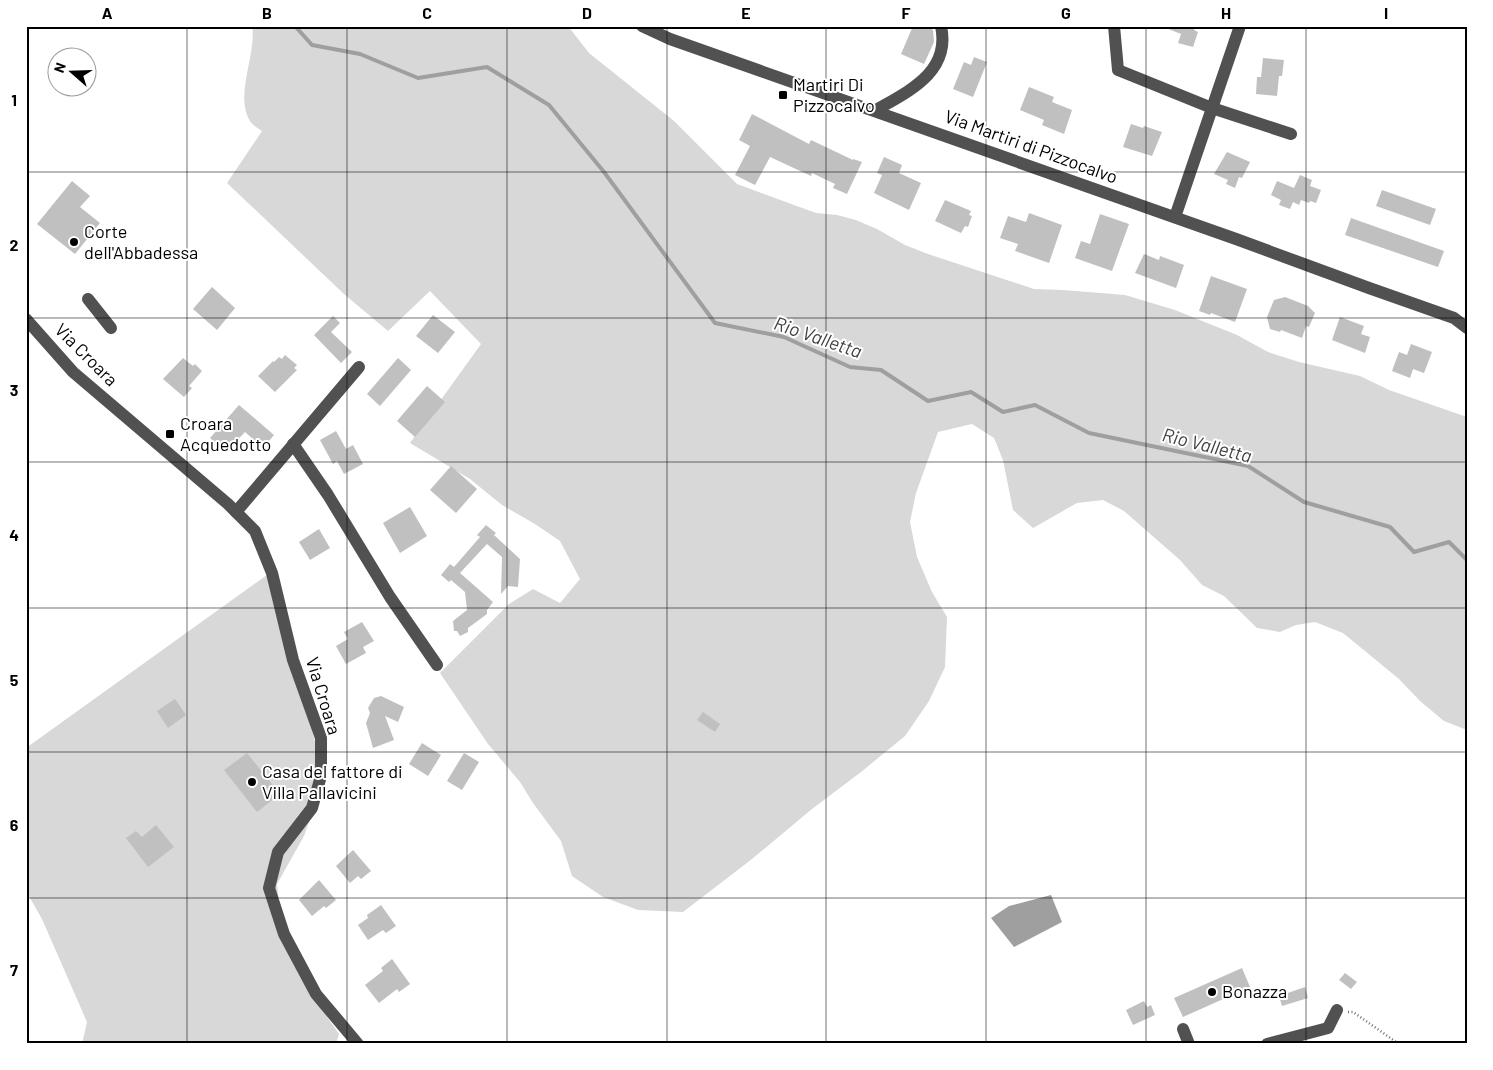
<svg xmlns="http://www.w3.org/2000/svg" width="1493" height="1070" font-family="Barlow,sans-serif">
  <style>
    .green { fill: #d8d8d8 }
    .water { fill: #9f9f9f }
    .lines { fill: none; stroke-linecap: round; stroke-linejoin: round }
    .stream { stroke: #9f9f9f; stroke-width: 4 }
    .building { fill: #c0c0c0 }
    .path { stroke: #737373; stroke-width: 2.5; stroke-dasharray: 1 2.5; stroke-linecap: butt }
    .minor { stroke: #515151; stroke-width: 12 }
    .grid { fill: none; stroke: #000; stroke-width: 1; stroke-opacity: 0.55 }
    .poi-dot { fill: #000; stroke: #fff; stroke-width: 2 }
    .labels { text-anchor: middle; stroke-width: 4; stroke-linejoin: round; paint-order: stroke }
    .poi-label { font-size: 18px; fill: #000; stroke: #fff; text-anchor: start }
    .street-label { font-size: 18px; fill: #000; stroke: #fff }
    .water-label { font-size: 19px; font-style: italic; fill: #404040; stroke: #fff }
    .neatline { fill: none; stroke: #000; stroke-width: 2 }
    .grid-label { font-size: 16px; text-anchor: middle; font-weight: bold; fill: #000 }
  </style>
  <rect width="100%" height="100%" fill="#fff"/>
  <g class="green">
    <path d="M252,26h316l21,27 85,68 63,63 79,29 21,2 19,5 21,9 28,16 23,9 106,35 29,1 62,5 50,15 62,25 31,17 31,10 61,14 29,14 78,27v313l-23,-9 -24,-20 -21,-22 -56,-46 -28,-11 -19,3 -16,7 -23,-4 -33,-32 -22,-11 -22,-25 -56,-49 -21,-11 -26,3 -44,25 -20,-18 -10,-50 -9,-22 -22,-14 -34,8 -22,61 -6,29 7,35 15,35 15,25 -2,50 -16,34 -24,35 -44,36 -49,37 -60,50 -69,53 -45,-2 -35,-13 -31,-21 -11,-35 -28,-38 -13,-21 -32,-38 -48,-71 69,-69 24,-15 27,14 20,-24 -20,-38 -25,-17 -33,-19 -32,-26 -60,-36 71,-99 -51,-53 -42,40 -44,-37 -117,-111 35,-52c-4,-3 -10,-6 -12,-10 -16,-26 7,-67 2,-95z"/>
    <path d="M271,572l44,170 7,43 -18,51 -27,48 3,28 33,85 26,37 -3,10h-254l5,-22 -45,-103 -16,-28v-143z"/>
  </g>
  <path class="water" d="M1051,895l11,27 -48,25 -23,-29 18,-12z"/>
  <g class="lines">
    <path class="stream" d="M295,26l17,19 48,9 58,24 69,-11 62,38 55,67 111,151 69,14 66,30 31,3 47,31 43,-9 32,20 32,-7 54,28 159,33 56,36 86,25 24,25 35,-10 18,18"/>
  </g>
  <g class="building">
    <path d="M913,26h12l8,4 1,12 -10,22 -23,-10z"/>
    <path d="M1161,26h35l-2,4 4,2 -5,15 -15,-4 3,-9z"/>
    <path d="M974,57l13,5 -14,35 -20,-8 11,-27 7,3z"/>
    <path d="M1263,58l21,2 -2,16h-3l-2,20 -21,-2 1,-17h4z"/>
    <path d="M1029,87l25,10 -2,5 20,8 -8,24 -22,-9 2,-5 -24,-10z"/>
    <path d="M752,114l57,30 2,-4 42,20v-1l9,3 -15,32 -14,-6 2,-4 -23,-11 -1,3 -41,-19 -15,28 -20,-10 15,-29 -11,-6z"/>
    <path d="M1131,124l12,4 1,-2 18,6 -10,24 -29,-9z"/>
    <path d="M1227,152l23,10 -8,16 -3,-1 -4,11 -9,-4 2,-4 -14,-6z"/>
    <path d="M884,157l18,8 -3,8 22,10 -12,27 -35,-17 8,-18 -5,-2z"/>
    <path d="M1300,175l12,5 -2,6 11,4 -5,13 -6,-2 -1,2 -8,-3 -2,5 -6,-3 -3,7 -11,-4 2,-5 -10,-5 6,-14 17,7z"/>
    <path d="M72,181l18,15 -10,11 20,16 -25,31 -38,-30z"/>
    <path d="M1382,190l54,19 -6,16 -54,-19z"/>
    <path d="M945,200l26,11 -2,4 3,1 -4,11 -3,-1 -4,7 -26,-12z"/>
    <path d="M1029,213l33,12 -13,38 -34,-12 3,-7 -18,-6 8,-22 18,6z"/>
    <path d="M1100,214l29,10 -17,47 -37,-13 6,-17 9,3z"/>
    <path d="M1351,218l93,33 -6,16 -93,-32z"/>
    <path d="M1144,254l15,6 1,-4 24,9 -8,23 -41,-15z"/>
    <path d="M1211,276l36,13 -12,33 -24,-9 -1,2 -11,-4z"/>
    <path d="M212,287l23,21 -18,22 -24,-21z"/>
    <path d="M1285,297l23,9 7,7 -6,14 -3,-1 -4,12 -21,-8 -1,2 -10,-3 -3,-12 7,-17z"/>
    <path d="M433,315l22,17 -17,21 -22,-17z"/>
    <path d="M333,316l7,7 -9,9 21,20 -11,11 -27,-28z"/>
    <path d="M1340,317l24,9 -3,8 9,3 -5,16 -33,-13z"/>
    <path d="M1411,344l21,8 -8,21 -11,-4 -3,9 -18,-7 7,-19 8,3z"/>
    <path d="M285,355l12,10 -3,3 3,2 -22,22 -17,-16 15,-15 1,1 5,-5 3,2z"/>
    <path d="M183,358l10,8 2,-2 7,7 -13,15 3,2 -8,9 -21,-18z"/>
    <path d="M398,358l13,12 -31,36 -13,-12z"/>
    <path d="M427,386l18,16 -30,35 -18,-16z"/>
    <path d="M239,405l35,30 -11,13 -18,-16 -15,16 -7,-6 -4,4 -9,-8z"/>
    <path d="M336,431l10,18 7,-4 10,19 -19,10 -7,-13 -4,3 -13,-24z"/>
    <path d="M451,466l26,23 -21,24 -26,-23z"/>
    <path d="M410,507l17,29 -27,17 -17,-30z"/>
    <path d="M486,525l10,8 -2,2 26,24 -2,28 -10,-1 -7,8 1,-37 -15,-13 -27,29 33,29 -6,8v4l-19,14v4l-8,4 -3,-5h-3l-1,-10 14,-11 -2,-18 -14,-12 -2,2 -8,-7 9,-11 4,3 26,-30 -3,-2z"/>
    <path d="M319,529l11,19 -20,12 -11,-18z"/>
    <path d="M362,622l12,19 -11,6 3,6 -20,11 -10,-18 12,-7 -4,-7z"/>
    <path d="M381,696l23,11 -6,15 -13,-6 9,24 -21,8 -7,-25 4,-10 -2,-5 6,-10z"/>
    <path d="M175,699l11,16 -18,13 -11,-17z"/>
    <path d="M703,712l17,12 -5,8 -18,-12z"/>
    <path d="M422,743l19,12 -13,21 -19,-12z"/>
    <path d="M247,753l33,41 -23,18 -33,-42z"/>
    <path d="M464,753l15,9 -17,28 -15,-9z"/>
    <path d="M156,825l18,22 -26,20 -22,-29 10,-7 6,6z"/>
    <path d="M353,850l18,21 -10,8 -3,-3 -8,7 -14,-17z"/>
    <path d="M319,880l17,20 -10,8 -2,-2 -12,10 -13,-16z"/>
    <path d="M381,905l15,21 -10,7 -3,-3 -15,10 -10,-15 10,-7 -1,-3z"/>
    <path d="M392,959l18,25 -11,8 -2,-3 -18,14 -14,-18 18,-14 -2,-3z"/>
    <path d="M1242,968l8,19 -67,30 -9,-19z"/>
    <path d="M1345,973l12,9 -6,7 -12,-9z"/>
    <path d="M1305,987l3,11 -26,8 -3,-10z"/>
    <path d="M1144,1001l3,6 4,-2 4,10 -22,10 -7,-15z"/>
  </g>
  <g class="lines">
    <path class="path" d="M1348,1012h5l46,32"/>
    <g class="minor">
      <path d="M642,26l28,13 566,200 133,49 85,30 13,10"/>
      <path d="M1114,26l4,44 94,38 79,26"/>
      <path d="M876,110c33,-19 75,-38 65,-84"/>
      <path d="M1175,217l65,-191"/>
      <path d="M88,299l23,29"/>
      <path d="M26,319l47,53 155,132 27,27 17,42 21,87 28,78v38l-9,32 -34,44 -9,36 15,46 32,60 42,50"/>
      <path d="M293,444l35,51 62,102 47,68"/>
      <path d="M236,512l123,-145"/>
      <path d="M1183,1029l6,15"/>
      <path d="M1267,1044l61,-16 9,-18"/>
    </g>
  </g>
  <path class="grid" d="M187,26v1018M347,26v1018M507,26v1018M667,26v1018M826,26v1018M986,26v1018M1146,26v1018M1306,26v1018M26,172h1441M26,318h1441M26,462h1441M26,608h1441M26,752h1441M26,898h1441"/>
  <g class="poi-dot">
    <rect x="778" y="90" width="10" height="10" rx="2.5"/>
    <circle cx="74" cy="242" r="5"/>
    <rect x="165" y="429" width="10" height="10" rx="2.5"/>
    <circle cx="252" cy="782" r="5"/>
    <circle cx="1212" cy="992" r="5"/>
  </g>
  <g class="labels">
    <g class="poi-label">
      <text x="793" y="91">Martiri Di<tspan x="793" dy="21">Pizzocalvo</tspan></text>
      <text x="84" y="238">Corte<tspan x="84" dy="21">dell'Abbadessa</tspan></text>
      <text x="180" y="430">Croara<tspan x="180" dy="21">Acquedotto</tspan></text>
      <text x="262" y="778">Casa del fattore di<tspan x="262" dy="21">Villa Pallavicini</tspan></text>
      <text x="1222" y="998">Bonazza</text>
    </g>
    <g class="street-label">
      <text transform="translate(1031 147) rotate(20)" y="6">Via Martiri di Pizzocalvo</text>
      <text transform="translate(86 355) rotate(45)" y="6">Via Croara</text>
      <text transform="translate(323 696) rotate(73)" y="6">Via Croara</text>
    </g>
    <g class="water-label">
      <text transform="translate(818 337) rotate(19)" y="7">Rio Valletta</text>
      <text transform="translate(1207 445) rotate(14)" y="7">Rio Valletta</text>
    </g>
  </g>
  <rect width="1493" height="1070" fill="none" stroke="#ffffff" stroke-width="55"/>
  <g transform="translate(72 72) rotate(290)"><circle r="24" fill="#ffffff" stroke="#999999"/>
  <path d="M0-4L9 19L0 12L-9 19Z" fill="#000000"/>
  <text y="-8" font-size="14" font-weight="bold" text-anchor="middle" fill="#000000">N</text>
  </g>
  <rect x="28" y="28" width="1438" height="1014" class="neatline"/>
  <g class="grid-label">
    <text x="107" y="19">A</text>
    <text x="267" y="19">B</text>
    <text x="427" y="19">C</text>
    <text x="587" y="19">D</text>
    <text x="746" y="19">E</text>
    <text x="906" y="19">F</text>
    <text x="1066" y="19">G</text>
    <text x="1226" y="19">H</text>
    <text x="1386" y="19">I</text>
    <text x="14" y="106">1</text>
    <text x="14" y="251">2</text>
    <text x="14" y="396">3</text>
    <text x="14" y="541">4</text>
    <text x="14" y="686">5</text>
    <text x="14" y="831">6</text>
    <text x="14" y="976">7</text>
  </g>
</svg>
